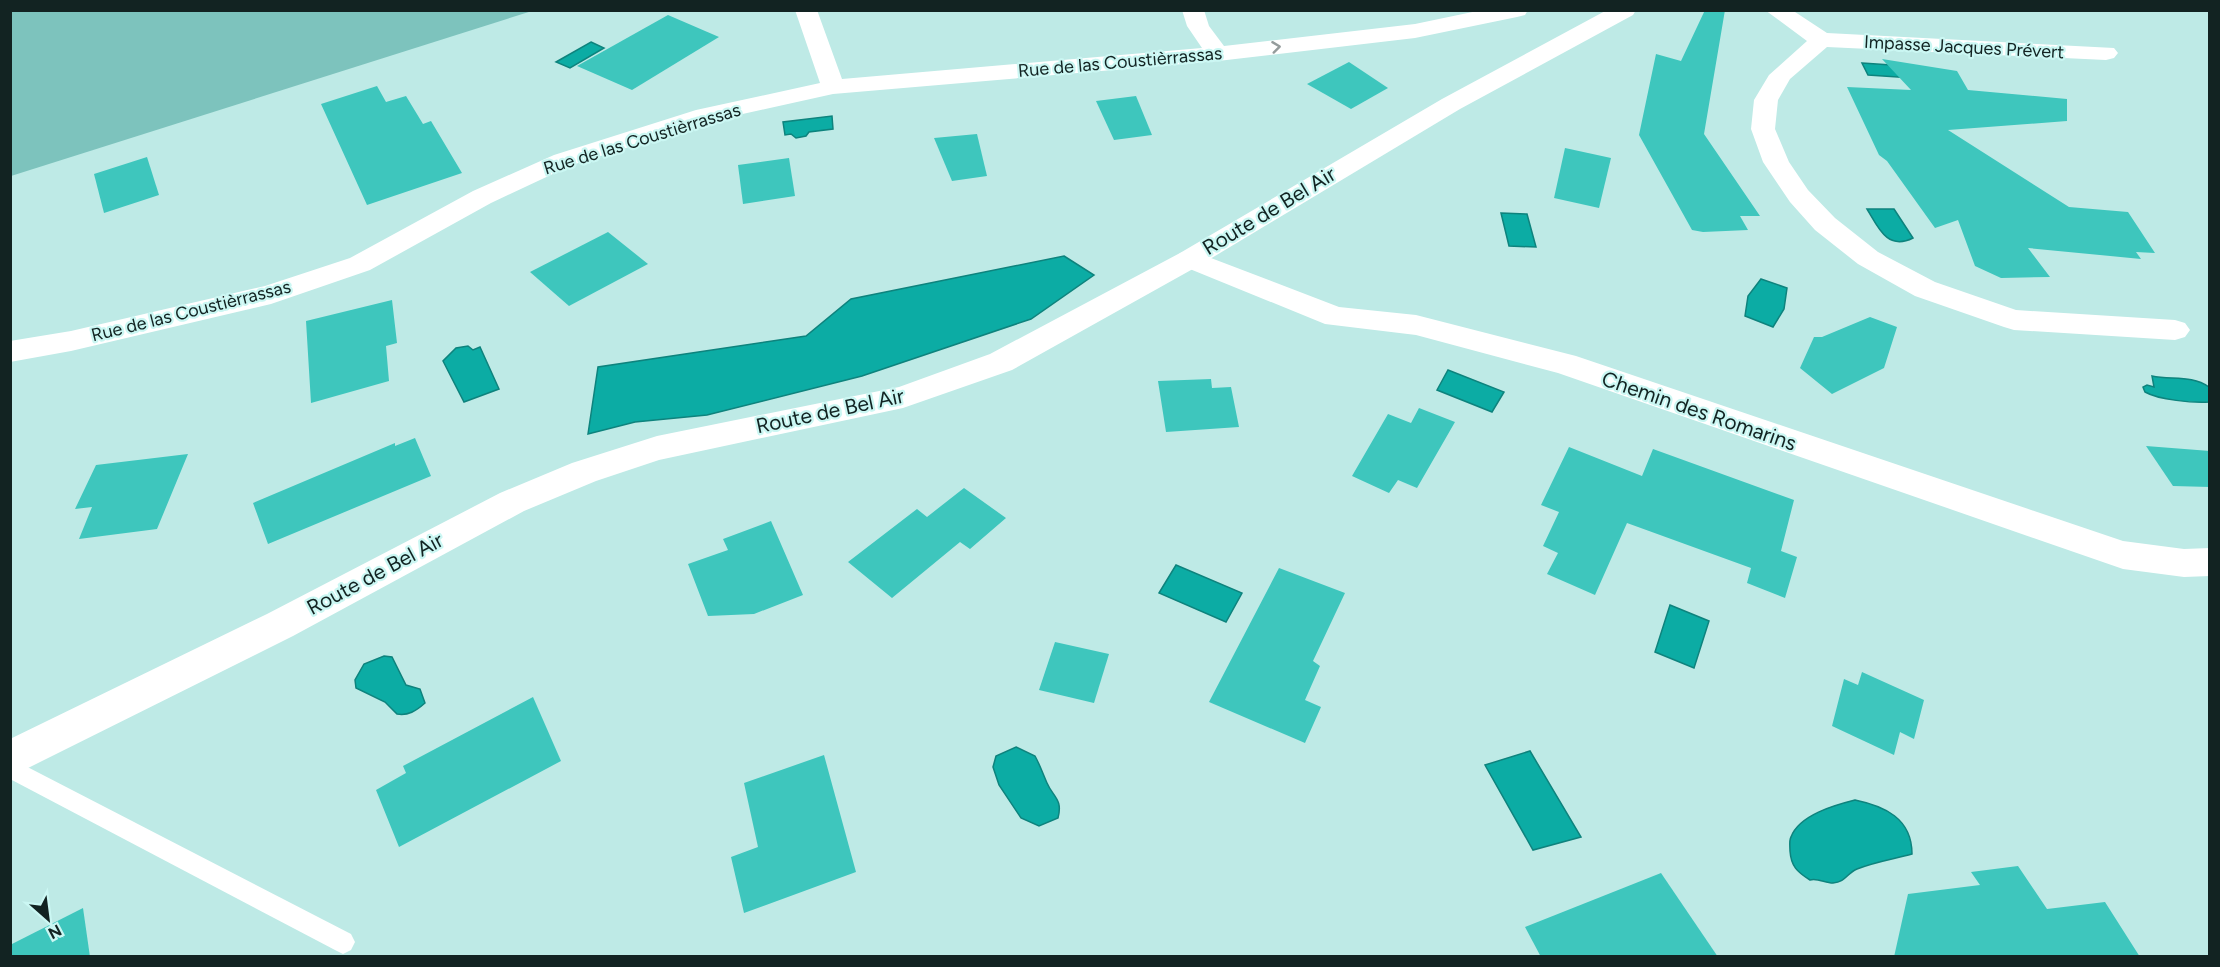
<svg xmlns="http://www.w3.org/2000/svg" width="2220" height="967" font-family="Figtree,sans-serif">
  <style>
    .green { fill: #7dc3bd }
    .water { fill: #0caca4; stroke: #0e837d; stroke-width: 1.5 }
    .building { fill: #3ec6bd }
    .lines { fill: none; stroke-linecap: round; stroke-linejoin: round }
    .service { fill: #fff; fill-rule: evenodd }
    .minor { fill: #fff; fill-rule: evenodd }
    .tertiary { fill: #fff; fill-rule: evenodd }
    .oneway { stroke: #949c9c }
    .labels { text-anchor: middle; stroke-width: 4.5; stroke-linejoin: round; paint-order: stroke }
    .far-street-label { font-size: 18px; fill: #122322; stroke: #cbf7f3 }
    .street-label { font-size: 21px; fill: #122322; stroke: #cbf7f3 }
  </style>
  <rect width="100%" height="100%" fill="#beeae6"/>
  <path class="green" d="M11,10h521v1l-521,165z"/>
  <g class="water">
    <path d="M591,42l13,6 -34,20 -14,-6z"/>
    <path d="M1862,63l44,3 6,12 -44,-3z"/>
    <path d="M832,116l1,13 -24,3 -3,4 -10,2 -5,-4 -6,1 -2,-13z"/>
    <path d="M1894,209l19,29c-26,13 -35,-11 -46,-29z"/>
    <path d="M1501,213l26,1 9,33 -27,-1z"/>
    <path d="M1064,256l30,19 -63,44 -169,57 -155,39 -72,7 -47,12 10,-67 208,-31 45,-37z"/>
    <path d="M1761,279l26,9 -3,21 -11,18 -28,-11 3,-20z"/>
    <path d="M468,346l5,4 7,-3 19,42 -35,13 -21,-41 13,-13z"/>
    <path d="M1448,370l56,22 -12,20 -55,-22z"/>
    <path d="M2152,376c20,4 40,-1 57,11v15c-16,1 -50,-2 -64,-10l-2,-5 4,-2 7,2z"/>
    <path d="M1176,565l66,28 -16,29 -67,-29z"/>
    <path d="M1670,605l39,16 -15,47 -39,-16z"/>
    <path d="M384,656l8,1 14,28 14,4 5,14c-9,8 -17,13 -28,11l-12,-12 -29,-14 -1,-8 9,-16z"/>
    <path d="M1016,747l19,9c5,9 8,18 12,27 6,14 16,16 11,35l-19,8 -18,-8 -22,-33 -6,-18 3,-11z"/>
    <path d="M1530,751l51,86 -48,13 -48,-85z"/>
    <path d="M1855,800c29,6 57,18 57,54 -18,5 -38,8 -55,15 -10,4 -11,13 -24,14 -8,0 -15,-5 -23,-3 -13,-8 -19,-14 -20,-29 0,-4 -1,-11 1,-14 8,-22 44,-32 64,-37z"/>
  </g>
  <g class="building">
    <path d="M1705,10h20l-21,124 56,82h-20l8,14 -45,2 -11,-2 -53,-95 17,-81 25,7z"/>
    <path d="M668,15l51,22 -87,53 -55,-24z"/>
    <path d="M1882,59l75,12 11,19 99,9v22l-119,9 121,77 59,5 27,41 -19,-1 5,7 -113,-11 22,29 -49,1 -26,-12 -17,-46 -23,8 -48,-67 -8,-6 -32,-68 64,3z"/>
    <path d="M1349,62l39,26 -37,21 -44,-25z"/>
    <path d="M377,86l9,16 20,-6 17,28 8,-3 31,52 -95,32 -46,-101z"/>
    <path d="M1136,96l16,39 -38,5 -18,-39z"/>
    <path d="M977,134l10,42 -35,5 -18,-43z"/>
    <path d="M1565,148l46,10 -12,50 -45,-10z"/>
    <path d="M147,157l12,38 -55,18 -10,-39z"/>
    <path d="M789,158l6,38 -52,8 -5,-39z"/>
    <path d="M608,232l40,32 -79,42 -39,-34z"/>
    <path d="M392,300l5,43 -11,3 3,35 -78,22 -5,-82z"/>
    <path d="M1870,317l27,10 -13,41 -52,26 -32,-26 14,-31h8z"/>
    <path d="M1211,379l1,9 19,-1 8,40 -73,5 -8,-51z"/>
    <path d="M1419,408l36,14 -38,66 -19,-8 -9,13 -37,-17 36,-62 23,9z"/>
    <path d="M415,438l16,38 -163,68 -15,-41 142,-60v3z"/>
    <path d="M2146,446l64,5v36l-37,-1z"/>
    <path d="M1569,447l73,29 11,-27 141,51 -13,51 16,6 -12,41 -38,-15 4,-15 -124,-45 -32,72 -48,-21 11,-21 -15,-7 16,-34 -18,-7z"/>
    <path d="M188,454l-31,75 -78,10 13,-32 -17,2 21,-44z"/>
    <path d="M964,488l42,30 -36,31 -10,-7 -68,56 -44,-36 69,-53 10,8z"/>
    <path d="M771,521l32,74 -49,19 -46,2 -20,-52 40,-14 -5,-11z"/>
    <path d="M1279,568l66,25 -32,68 7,5 -15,34 16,7 -16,36 -96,-41z"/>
    <path d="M1055,642l54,12 -15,49 -55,-13z"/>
    <path d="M1862,672l62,28 -10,39 -14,-7 -6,23 -62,-29 12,-47 14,6z"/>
    <path d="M533,697l28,64 -162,86 -23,-57 30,-17 -3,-7z"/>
    <path d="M824,755l32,117 -112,41 -13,-56 27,-10 -14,-64z"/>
    <path d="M2018,866l29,43 58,-7 35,55h-246l14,-63 72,-9 -9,-13z"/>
    <path d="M1661,873l57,84h-177l-16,-30z"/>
    <path d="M83,908l7,49h-80v-12z"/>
  </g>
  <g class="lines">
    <path class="service" d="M10,758l341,176 4,8 -4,8 -8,4 -8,-4 -325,-171z"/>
    <g class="minor">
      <path d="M795,10h22l25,69 360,-31 -15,-22 -5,-16h22l5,16 15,20 191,-22 67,-14h46l-3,5 -8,2 -102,21 -197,23 -385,33 -122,27 -139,44 -81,38 -121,67 -99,34 -200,47 -61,11v-21l61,-10 194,-45 85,-28 123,-67 81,-36 142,-45 124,-27z"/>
      <path d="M1765,10h27l35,23 287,15 4,5 -4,5 -8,2 -279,-13 -37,32 -12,21 -3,29 14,33 19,28 27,28 43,34 57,30 81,28 159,10 10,3 5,7 -5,7 -10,3 -161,-10 -10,-3 -89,-31 -57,-32 -43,-34 -25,-28 -27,-40 -12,-33 3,-29 15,-25 38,-34z"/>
      <path d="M1190,250l149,57 77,8 160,41 547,185 61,8 26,-1v28l-26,1 -61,-8 -565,-196 -142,-38 -91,-11 -145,-59 -4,-6 4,-6z"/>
    </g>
    <path class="tertiary" d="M1607,10h29l-3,5 -173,94 -260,156 -188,105 -109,38 -244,52 -63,21 -72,30 -231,125 -283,141v-38l257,-125 233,-121 72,-30 85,-27 242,-49 91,-33 190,-101 262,-154z"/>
  </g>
  <defs><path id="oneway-chevron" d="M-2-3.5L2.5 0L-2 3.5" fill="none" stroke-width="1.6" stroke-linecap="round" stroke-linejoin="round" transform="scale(1.5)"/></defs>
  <use class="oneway" href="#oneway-chevron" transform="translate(1276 47) rotate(-7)"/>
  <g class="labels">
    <g class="far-street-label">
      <text transform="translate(1964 47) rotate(3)" y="6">Impasse Jacques Prévert</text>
      <text transform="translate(1120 62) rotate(-5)" y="6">Rue de las Coustièrrassas</text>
      <text transform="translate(642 139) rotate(-17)" y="6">Rue de las Coustièrrassas</text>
      <text transform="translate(191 311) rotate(-14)" y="6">Rue de las Coustièrrassas</text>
    </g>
    <g class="street-label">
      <text transform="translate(1269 211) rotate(-31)" y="7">Route de Bel Air</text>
      <text transform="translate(830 411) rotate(-12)" y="7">Route de Bel Air</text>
      <text transform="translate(1699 411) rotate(19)" y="7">Chemin des Romarins</text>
      <text transform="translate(375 574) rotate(-28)" y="7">Route de Bel Air</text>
    </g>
  </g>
  <rect width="2220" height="967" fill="none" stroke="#122322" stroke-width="24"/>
  <g transform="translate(48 919) rotate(152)" stroke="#cbf7f3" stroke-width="4.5" paint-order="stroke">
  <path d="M0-4.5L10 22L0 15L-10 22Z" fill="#122322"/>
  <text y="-9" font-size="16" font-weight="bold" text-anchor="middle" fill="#122322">N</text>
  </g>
</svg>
